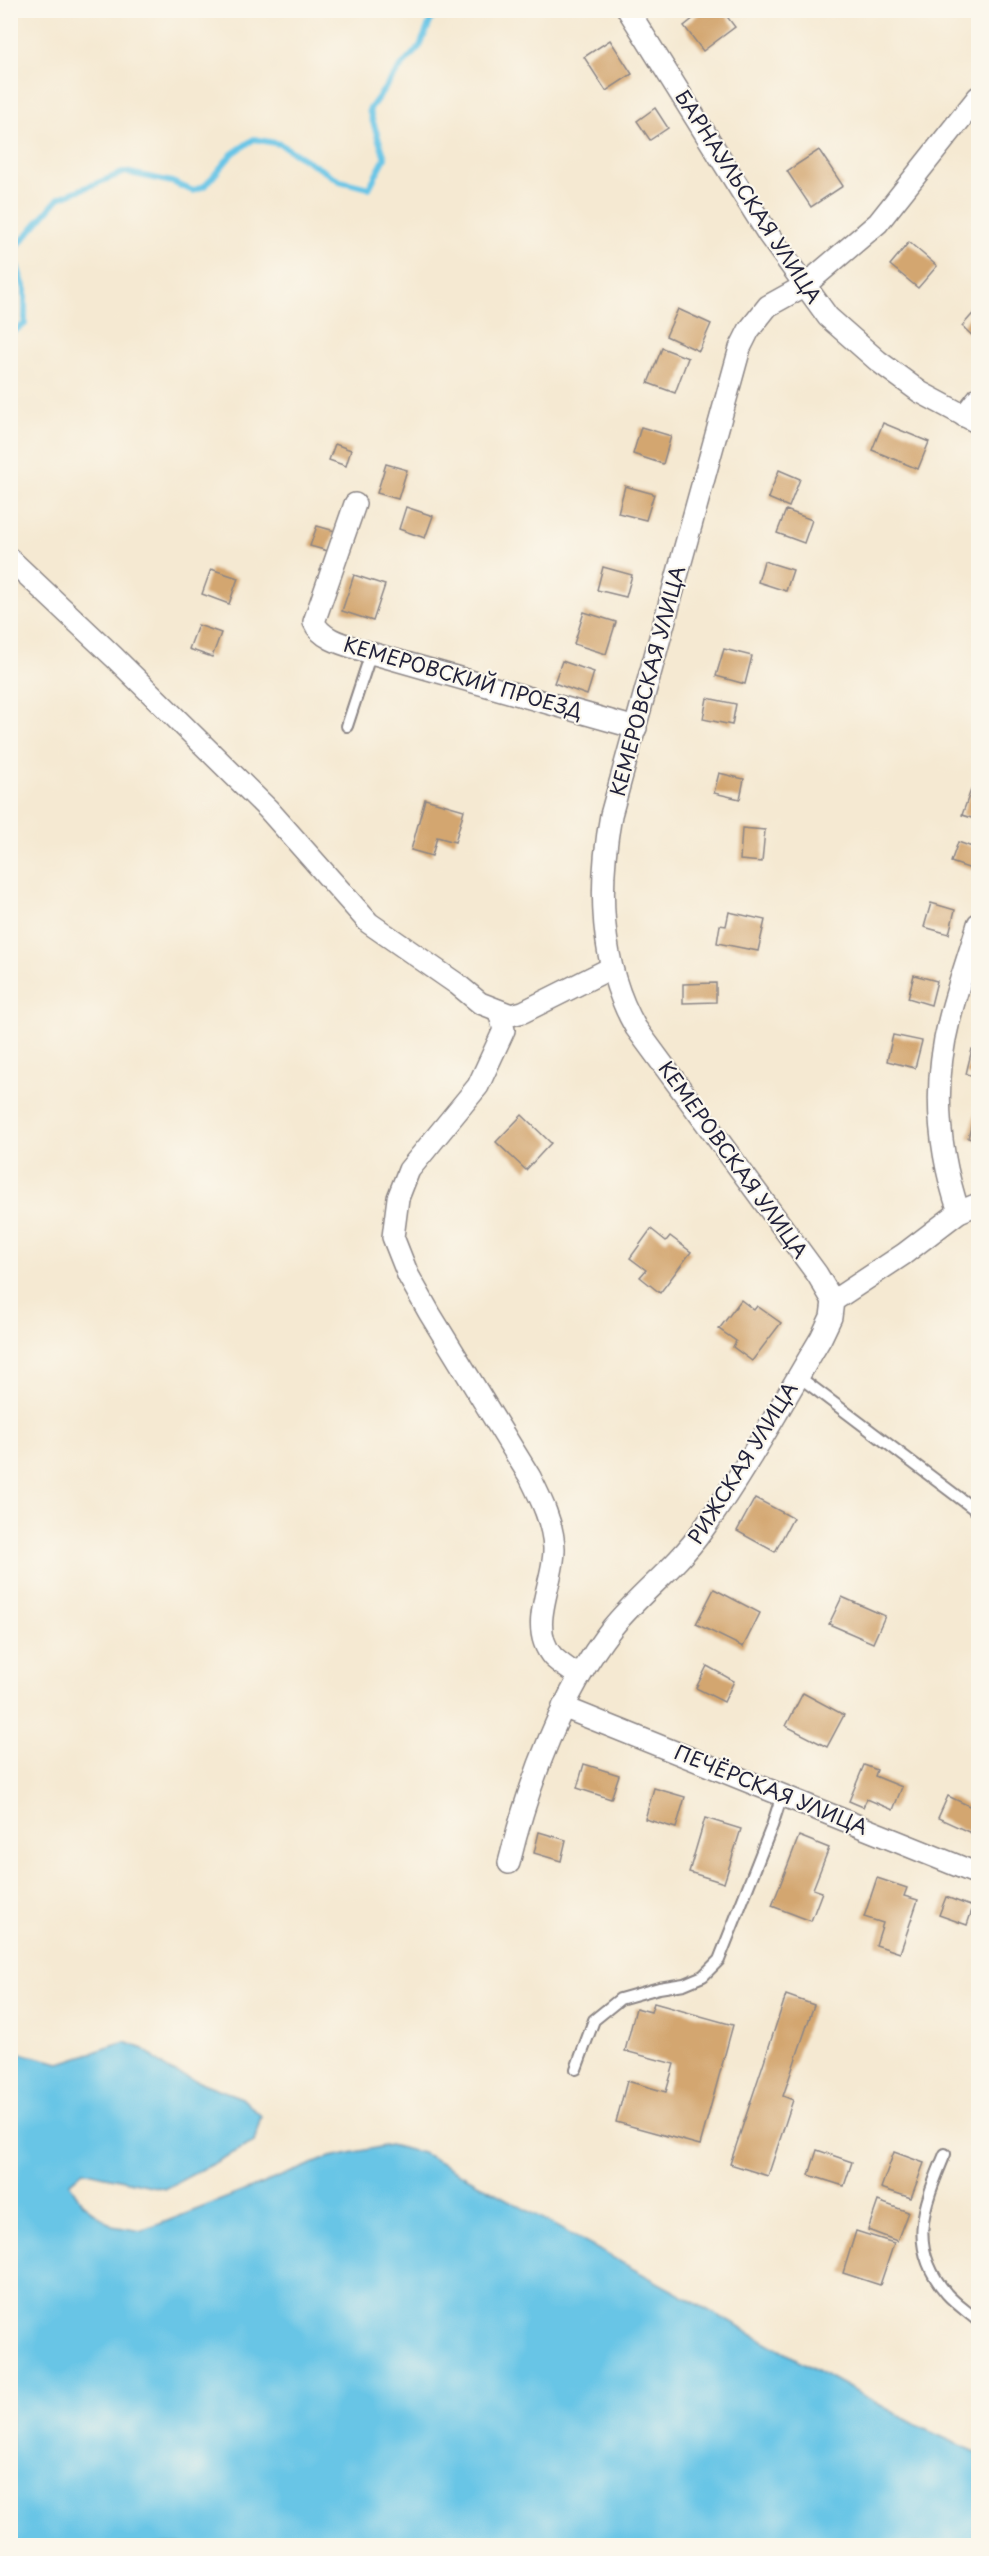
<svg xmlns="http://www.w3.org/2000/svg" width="989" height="2556" font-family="'Playpen Sans',sans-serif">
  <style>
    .water { fill: #68c5e6; stroke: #457490; stroke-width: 1.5 }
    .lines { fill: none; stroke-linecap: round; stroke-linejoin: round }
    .stream { stroke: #68c5e6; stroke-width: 6 }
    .building { fill: #d3a66f }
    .service-casing { stroke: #8c8686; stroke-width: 14 }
    .minor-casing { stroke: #8c8686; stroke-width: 24 }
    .service { stroke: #fff; stroke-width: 10 }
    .minor { stroke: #fff; stroke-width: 21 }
    .labels { text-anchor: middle; stroke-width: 4.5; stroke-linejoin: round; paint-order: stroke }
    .street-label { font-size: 20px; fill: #22223b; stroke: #fbf7ec }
  </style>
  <rect width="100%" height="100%" fill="#fbf7ec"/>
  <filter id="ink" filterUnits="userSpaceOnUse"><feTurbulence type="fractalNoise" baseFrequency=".0167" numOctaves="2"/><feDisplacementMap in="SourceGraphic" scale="12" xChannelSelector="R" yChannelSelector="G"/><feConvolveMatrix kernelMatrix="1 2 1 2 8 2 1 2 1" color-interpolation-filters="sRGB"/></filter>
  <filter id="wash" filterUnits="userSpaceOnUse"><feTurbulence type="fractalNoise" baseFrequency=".008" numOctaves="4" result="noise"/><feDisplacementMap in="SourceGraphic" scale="24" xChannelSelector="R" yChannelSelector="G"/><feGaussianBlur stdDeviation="1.35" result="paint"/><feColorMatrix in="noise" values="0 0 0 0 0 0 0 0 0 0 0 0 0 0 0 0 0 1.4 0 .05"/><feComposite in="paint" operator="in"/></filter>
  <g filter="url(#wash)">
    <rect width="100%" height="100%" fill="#f5e9d2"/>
    <path class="water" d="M125,2042l19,7 24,21 74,28 19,18 -7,26 -89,47 -82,-18 -14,12 13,20 30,23 30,5 188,-74 60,-12 33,8 497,274 58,26v92h-967v-494l49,12z"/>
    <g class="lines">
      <path class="stream" d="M10,334l15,-10v-35l-13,-37 47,-54 66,-26 47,10 21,9 13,-6 26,-31 22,-15 26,5 60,37 29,7 16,-30 -16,-48 30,-41 21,-23 15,-36"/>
    </g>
    <g id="blocks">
      <g class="building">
        <path d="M704,10h18l13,17 -32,24 -19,-25z"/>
        <path d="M610,40l22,34 -26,17 -22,-34z"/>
        <path d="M655,108l13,20 -18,12 -13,-19z"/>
        <path d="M819,150l24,36 -32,21 -24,-36z"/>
        <path d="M909,242l28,24 -19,22 -28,-23z"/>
        <path d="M978,308v33l-16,-15z"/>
        <path d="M678,309l33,15 -12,27 -33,-15z"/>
        <path d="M662,348l26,10 -13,35 -27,-10z"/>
        <path d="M883,423l46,19 -11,27 -46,-19z"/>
        <path d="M641,427l30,9 -8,28 -30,-10z"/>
        <path d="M335,444l16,6 -5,16 -17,-6z"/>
        <path d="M386,464l21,6 -9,29 -21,-6z"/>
        <path d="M779,470l21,9 -11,28 -21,-9z"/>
        <path d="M625,486l29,8 -8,26 -28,-7z"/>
        <path d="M406,507l27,9 -8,22 -26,-9z"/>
        <path d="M786,510l26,10 -8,23 -27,-10z"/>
        <path d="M317,526l18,5 -7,20 -18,-5z"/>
        <path d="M764,561l29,9 -7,21 -28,-9z"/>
        <path d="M603,567l29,8 -6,22 -29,-7z"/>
        <path d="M211,569l27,9 -9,26 -27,-10z"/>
        <path d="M354,575l31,10 -12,36 -31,-10z"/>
        <path d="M584,612l32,10 -10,32 -32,-10z"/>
        <path d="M198,625l23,8 -9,24 -23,-8z"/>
        <path d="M724,649l28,7 -7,28 -29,-8z"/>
        <path d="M562,661l32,11 -7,23 -33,-12z"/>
        <path d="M707,698l29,6 -4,21 -29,-6z"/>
        <path d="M719,773l25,6 -4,20 -26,-6z"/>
        <path d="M971,790l7,2v28l-16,-5z"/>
        <path d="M425,799l39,11 -9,32 -18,-5 -5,19 -21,-6z"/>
        <path d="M742,828l23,2 -3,32 -22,-2z"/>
        <path d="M958,842l20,7 -4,21 -23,-8z"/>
        <path d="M931,903l24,7 -6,24 -25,-7z"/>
        <path d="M729,912l36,8 -7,31 -41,-8 3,-18 6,1z"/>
        <path d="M914,975l23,6 -6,24 -23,-7z"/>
        <path d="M716,983v19l-33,1v-19z"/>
        <path d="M893,1035l29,6 -7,27 -28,-7z"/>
        <path d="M972,1049l6,1v27l-12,-3z"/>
        <path d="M975,1113l3,1v27l-10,-3z"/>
        <path d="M522,1115l29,28 -25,27 -30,-28z"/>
        <path d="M651,1229l15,12 4,-5 21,16 -31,41 -20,-16 6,-7 -16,-12z"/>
        <path d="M741,1300l13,10 3,-4 24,17 -29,38 -19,-14 3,-6 -17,-12z"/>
        <path d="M755,1498l38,20 -18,34 -38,-21z"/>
        <path d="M714,1589l46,24 -17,34 -47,-23z"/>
        <path d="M842,1597l43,19 -12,27 -44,-19z"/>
        <path d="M707,1666l27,15 -10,21 -28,-14z"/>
        <path d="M803,1693l41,22 -17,32 -41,-21z"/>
        <path d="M584,1764l35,11 -8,24 -34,-11z"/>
        <path d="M864,1765l13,5 -2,6 27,11 -9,23 -26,-11 -4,8 -14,-6z"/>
        <path d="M654,1788l31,9 -9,31 -31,-9z"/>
        <path d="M948,1796l30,14v7l-7,16 -33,-15z"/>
        <path d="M705,1818l36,11 -17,54 -35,-11z"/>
        <path d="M539,1832l27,8 -5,21 -27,-8z"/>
        <path d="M799,1836l30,12 -16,41 9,3 -11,29 -39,-15z"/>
        <path d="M877,1878l30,10 -3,8 14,4 -18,53 -24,-8 7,-22 -19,-6z"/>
        <path d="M946,1897l27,10 -6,18 -28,-10z"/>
        <path d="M786,1995l28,10 -31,91 10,4 -25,76 -38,-12z"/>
        <path d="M654,2003l79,22 -33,120 -84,-23 11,-41 39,11 8,-28 -49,-13 11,-43 15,4z"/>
        <path d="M817,2150l35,12 -8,24 -35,-11z"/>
        <path d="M894,2152l30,11 -13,35 -30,-10z"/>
        <path d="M878,2201l30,11 -11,29 -29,-11z"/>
        <path d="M856,2231l38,12 -14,42 -37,-12z"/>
      </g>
    </g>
  </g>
  <g filter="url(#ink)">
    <use href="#blocks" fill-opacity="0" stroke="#8c8686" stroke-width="1.5"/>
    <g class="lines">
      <g class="service-casing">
        <g id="service">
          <path d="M347,726l24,-73"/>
          <path d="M798,1376l180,136"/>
          <path d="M576,2069l18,-49 26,-21 39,-11 25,-4 19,-8 16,-16 53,-134 10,-31"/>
          <path d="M945,2154c-21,51 -39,92 2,140 9,10 21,18 31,27"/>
        </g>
      </g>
      <g class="minor-casing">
        <g id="minor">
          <path d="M628,10l140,224 60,83 50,44 42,31 58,31"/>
          <path d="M964,416l14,-18"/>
          <path d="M355,504l-41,118c8,20 38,24 57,31l265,75"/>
          <path d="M10,559l104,98 154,152 101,114 88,61 23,19 31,12 12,-3 88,-44"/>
          <path d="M499,1012l5,18 -26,56 -69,84 -11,28 -5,39 15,38 22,39 100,163c11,22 23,46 24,71 1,34 -28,78 -1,109 7,7 18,13 26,20"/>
          <path d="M959,1212c-21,-62 -26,-128 -10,-191 8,-33 20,-65 29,-97"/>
          <path d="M833,1301l-16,-27 -181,-246c-37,-64 -38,-143 -25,-213l129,-467 9,-18 19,-24 36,-20 74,-63 100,-126"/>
          <path d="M563,1707l415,167"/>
          <path d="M509,1863c19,-79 53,-171 103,-235 28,-35 64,-60 90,-97 44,-61 80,-128 119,-193l10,-21 2,-16 71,-47 55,-42 19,-8"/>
        </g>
      </g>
      <use href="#service" class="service"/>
      <use href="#minor" class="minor"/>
    </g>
  </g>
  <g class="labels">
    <g class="street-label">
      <text transform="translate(748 197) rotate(57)" y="7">БАРНАУЛЬСКАЯ УЛИЦА</text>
      <text transform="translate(463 678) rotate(16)" y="7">КЕМЕРОВСКИЙ ПРОЕЗД</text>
      <text transform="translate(648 681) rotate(-75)" y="7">КЕМЕРОВСКАЯ УЛИЦА</text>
      <text transform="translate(733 1160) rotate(54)" y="7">КЕМЕРОВСКАЯ УЛИЦА</text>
      <text transform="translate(743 1463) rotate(-58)" y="7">РИЖСКАЯ УЛИЦА</text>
      <text transform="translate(771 1790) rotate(22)" y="7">ПЕЧЁРСКАЯ УЛИЦА</text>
    </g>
  </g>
  <rect width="989" height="2556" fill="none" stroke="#fbf7ec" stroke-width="36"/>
</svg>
